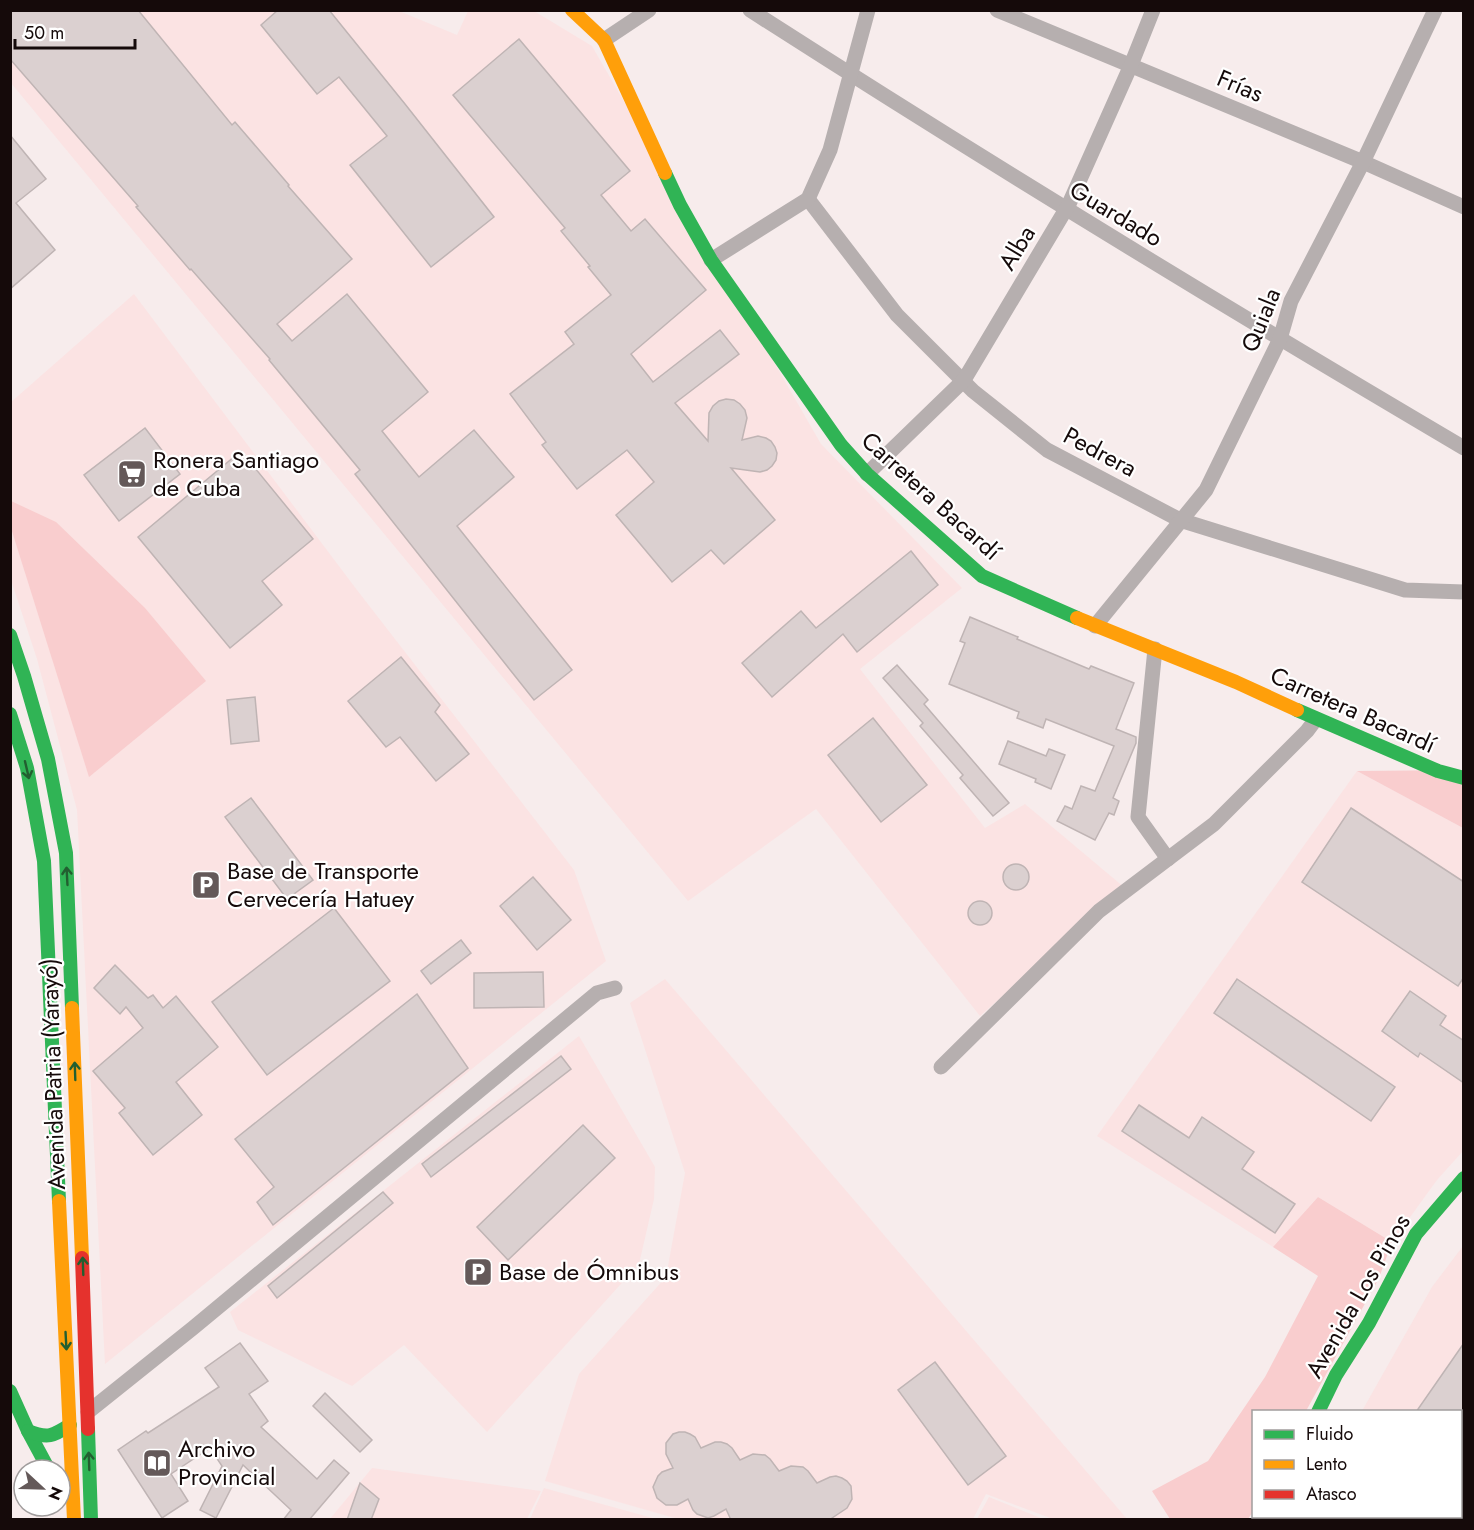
<svg xmlns="http://www.w3.org/2000/svg" width="1474" height="1530" font-family="Jost,sans-serif">
  <style>
    .built { fill: #fbe3e3 }
    .green { fill: #f9cdce }
    .building { fill: #dbd0d0; stroke: #bfb4b4; stroke-width: 1.5 }
    .lines { fill: none; stroke-linecap: round; stroke-linejoin: round }
    .street { stroke: #b6afaf; stroke-width: 15 }
    .fast { stroke: #30b455; stroke-width: 14 }
    .slow { stroke: #ff9f0a; stroke-width: 14 }
    .jam { stroke: #e5322d; stroke-width: 14 }
    .oneway { stroke: #225f30 }
    .labels { text-anchor: middle; stroke-width: 4.5; stroke-linejoin: round; paint-order: stroke }
    .street-label { font-size: 24px; fill: #150a0a; stroke: #fff }
    .poi-label { font-size: 24px; fill: #150a0a; stroke: #fff; text-anchor: start }
  </style>
  <rect width="100%" height="100%" fill="#f7ecec"/>
  <g class="built">
    <path d="M10,11h389l58,24 11,-24h66l58,35 229,398 141,144 -102,81 125,159 40,-24 100,84 -145,128 -164,-207 -128,92 -677,-818z"/>
    <path d="M134,294l223,296 217,280 32,91 -501,403 -28,-554 -40,-151 -26,-79 -1,-177z"/>
    <path d="M1357,771l106,57v323l-26,29 -45,62 -74,-45 -45,50 -176,-111z"/>
    <path d="M665,979l462,540h-74l-67,-25 -13,25h-295l-133,-38 34,-107 87,-97 19,-104 -55,-170z"/>
    <path d="M579,1036l76,131 -1,32 -15,65 -152,168 -83,-87 -52,41 -114,-56 -8,-18z"/>
    <path d="M1463,1246v273l-154,1 2,-4h149v-104l-98,-1 70,-124z"/>
    <path d="M372,1468l169,23 -14,28 -198,1z"/>
    <path d="M544,1488l112,31h-126z"/>
    <path d="M989,1497l54,22h-66z"/>
  </g>
  <g class="green">
    <path d="M11,501l45,21 89,86 61,73 -117,96 -78,-249z"/>
    <path d="M1463,770v58l-106,-57z"/>
    <path d="M1318,1197l74,45 -13,36 -73,133 -52,1v98l-6,9h-78l-18,-28 56,-30 57,-84 53,-101 -45,-29z"/>
  </g>
  <g class="building">
    <path d="M10,10h128l94,115 3,-3 54,63 -1,1 64,73 -75,65 15,17 55,-47 81,98 -46,39 37,46 55,-47 40,47 -57,49 115,144 -38,30 -179,-226 5,-4 -91,-110 1,-1 -79,-90 -1,1 -54,-63 2,-1 -128,-147z"/>
    <path d="M278,10h51l76,94 89,113 -63,50 -81,-102 37,-29 -48,-59 -22,17 -56,-69z"/>
    <path d="M519,39l111,132 -29,24 30,36 14,-12 61,71 -75,64 22,28 67,-52 19,24 -64,49 33,38 1,-28 4,-7 6,-5 7,-2 8,1 6,4 5,6 2,8 -5,22 16,-4 8,2 5,3 4,6 2,6 -1,7 -4,6 -5,4 -7,2 -29,-4 44,52 -51,44 -13,-14 -39,32 -56,-67 38,-33 -27,-32 -50,39 -35,-44 4,-3 -36,-48 64,-50 -9,-12 46,-37 -23,-28 2,-1 -29,-35 4,-3 -112,-133z"/>
    <path d="M10,135l36,44 -30,24 39,47 -45,39z"/>
    <path d="M145,428l35,46 -61,47 -35,-46z"/>
    <path d="M241,451l72,88 -51,42 20,24 -52,43 -92,-111z"/>
    <path d="M911,551l27,34 -81,67 -14,-18 -71,63 -30,-34 59,-52 15,17z"/>
    <path d="M970,617l48,20 -1,2 72,30 2,-3 43,17 -18,46 20,8v6l-23,55 6,3 -5,14 -5,-2 -14,27 -38,-19 8,-15 7,3 9,-23 14,5 19,-45 -68,-27 -3,9 -26,-10 2,-6 -70,-28 16,-41 -5,-2z"/>
    <path d="M401,657l39,48 -5,7 34,42 -33,27 -36,-44 -14,10 -38,-46z"/>
    <path d="M897,665l31,35 -4,4 85,99 -16,13 -33,-38 3,-3 -43,-49 3,-3 -40,-45z"/>
    <path d="M255,697l4,44 -28,3 -4,-44z"/>
    <path d="M873,718l54,67 -46,37 -53,-67z"/>
    <path d="M1008,741l38,15 3,-7 16,6 -14,34 -16,-7 1,-3 -37,-15z"/>
    <path d="M251,798l62,82 -26,19 -62,-82z"/>
    <path d="M1351,808l113,74v95l-6,9 -156,-104z"/>
    <circle cx="1016" cy="877" r="13"/>
    <path d="M533,877l38,43 -34,30 -37,-44z"/>
    <circle cx="980" cy="913" r="12"/>
    <path d="M334,908l56,73 -123,94 -55,-73z"/>
    <path d="M461,940l10,13 -40,31 -10,-13z"/>
    <path d="M115,965l33,33 5,-3 10,13 13,-12 42,51 -42,35 26,33 -49,40 -34,-42 6,-5 -32,-37 50,-43 -17,-21 -6,7 -26,-26z"/>
    <path d="M543,972l1,35 -70,1v-35z"/>
    <path d="M1237,979l158,108 -24,34 -157,-108z"/>
    <path d="M1410,991l36,25 -6,9 24,16v42l-44,-30 -2,4 -36,-26z"/>
    <path d="M417,994l51,74 -195,157 -16,-23 17,-15 -39,-48z"/>
    <path d="M561,1056l10,13 -140,108 -9,-13z"/>
    <path d="M1139,1105l50,33 13,-21 52,35 -12,17 53,35 -20,29 -153,-102z"/>
    <path d="M583,1125l32,33 -107,102 -31,-33z"/>
    <path d="M383,1192l10,11 -116,95 -9,-12z"/>
    <path d="M240,1343l28,38 -19,13 19,27 -7,6 56,52 17,-19 15,13 -40,47h-26l8,-10 -48,-45 -27,53 -16,-8 22,-44 -12,-18 -39,26 17,27 -26,17 -44,-68 28,-19 2,2 71,-46 -14,-19z"/>
    <path d="M1464,1343v69h-48z"/>
    <path d="M935,1362l71,94 -38,29 -70,-95z"/>
    <path d="M325,1393l47,47 -12,12 -47,-46z"/>
    <path d="M679,1432h6l5,2 5,3 6,11 14,-6h6l6,2 5,4 8,12 13,-6 12,1 5,4 9,12 12,-5 12,1 5,4 9,12 13,-6 6,-1 6,2 5,3 4,5 1,13 -5,9 -18,12h-98l-5,-11 -12,7 -6,2 -11,-4 -4,-4 -5,-11 -11,6h-11l-9,-7 -4,-11 5,-11 4,-4 11,-4 -7,-14v-11l7,-9z"/>
    <path d="M360,1483l19,16 -8,21h-24z"/>
  </g>
  <g class="lines">
    <g class="street">
      <path d="M750,10c235,151 473,296 714,438"/>
      <path d="M997,10l366,152 101,45"/>
      <path d="M604,40l45,-30"/>
      <path d="M808,199l89,116 76,76 74,59 133,70 225,70 59,2"/>
      <path d="M711,260l97,-61 22,-49 38,-140"/>
      <path d="M867,474l97,-94 105,-176 62,-139 22,-55"/>
      <path d="M1095,626l111,-136 74,-151 11,-38 72,-139 72,-152"/>
      <path d="M1155,649l-17,168 30,42"/>
      <path d="M941,1067l158,-156 115,-87 93,-93 9,-12"/>
      <path d="M88,1412l105,-84 404,-335 18,-5"/>
    </g>
    <g class="fast">
      <path d="M665,173l15,32 31,55 130,185 26,29 115,102 95,42"/>
      <path d="M10,635l14,41 24,83 18,94 6,155"/>
      <path d="M1297,710l141,61 26,7"/>
      <path d="M10,714l17,54 17,93 15,340"/>
      <path d="M10,1391l18,40 21,39"/>
      <path d="M1318,1412l18,-37 33,-52 47,-89 48,-56"/>
      <path d="M88,1429l3,91"/>
      <path d="M28,1431c20,8 25,5 42,-6"/>
      <path d="M1261,1520l2,-4"/>
    </g>
    <g class="slow">
      <path d="M572,10l32,30 61,133"/>
      <path d="M1077,618l159,64 61,28"/>
      <path d="M72,1008l10,250"/>
      <path d="M59,1201l15,319"/>
    </g>
    <path class="jam" d="M82,1258l6,171"/>
  </g>
  <defs><path id="oneway-shaft" d="M-6 0H5M1.5-3L5.5 0L1.5 3" fill="none" stroke-width="1.6" stroke-linecap="round" stroke-linejoin="round" transform="scale(1.5)"/></defs>
  <g class="oneway">
    <use href="#oneway-shaft" transform="translate(27 770) rotate(77)"/>
    <use href="#oneway-shaft" transform="translate(67 876) rotate(-93)"/>
    <use href="#oneway-shaft" transform="translate(75 1071) rotate(-92)"/>
    <use href="#oneway-shaft" transform="translate(83 1266) rotate(-92)"/>
    <use href="#oneway-shaft" transform="translate(66 1341) rotate(87)"/>
    <use href="#oneway-shaft" transform="translate(89 1461) rotate(-92)"/>
  </g>
  <defs>
    <g id="supermarket-square" transform="scale(1.5)"><rect x="-9" y="-9" width="18" height="18" rx="4" fill="#645959" stroke="#fff"/><path d="M-6-5.5h2.5l.6 2H6L4.5 2H-2.5L-4.4-4H-6ZM-1.5 3.2a1.3 1.3 0 1 0 .1 0ZM3 3.2a1.3 1.3 0 1 0 .1 0Z" fill="#fff"/></g>
    <g id="parking-square" transform="scale(1.5)"><rect x="-9" y="-9" width="18" height="18" rx="4" fill="#645959" stroke="#fff"/><path d="M-3.5-5.5H1a3.5 3.5 0 0 1 0 7H-1V5.5H-3.5ZM-1-3.4V-.6H.8a1.4 1.4 0 0 0 0-2.8Z" fill="#fff"/></g>
    <g id="library-square" transform="scale(1.5)"><rect x="-9" y="-9" width="18" height="18" rx="4" fill="#645959" stroke="#fff"/><path d="M-6-4Q-3-5.5-.7-3.5V5Q-3 3-6 4ZM6-4Q3-5.5 .7-3.5V5Q3 3 6 4Z" fill="#fff"/></g>
  </defs>
  <g fill-rule="evenodd">
    <use href="#supermarket-square" x="132" y="474"/>
    <use href="#parking-square" x="206" y="885"/>
    <use href="#parking-square" x="478" y="1272"/>
    <use href="#library-square" x="157" y="1463"/>
  </g>
  <g class="labels">
    <g class="street-label">
      <text transform="translate(1240 86) rotate(23)" y="8">Frías</text>
      <text transform="translate(1116 214) rotate(31)" y="8">Guardado</text>
      <text transform="translate(1017 248) rotate(-59)" y="8">Alba</text>
      <text transform="translate(1261 320) rotate(-68)" y="8">Quiala</text>
      <text transform="translate(1100 452) rotate(28)" y="8">Pedrera</text>
      <text transform="translate(931 496) rotate(42)" y="8">Carretera Bacardí</text>
      <text transform="translate(1353 710) rotate(24)" y="8">Carretera Bacardí</text>
      <text transform="translate(53 1074) rotate(-92)" y="8">Avenida Patria (Yarayó)</text>
      <text transform="translate(1358 1296) rotate(-60)" y="8">Avenida Los Pinos</text>
    </g>
    <g class="poi-label">
      <text x="153" y="468">Ronera Santiago<tspan x="153" dy="28">de Cuba</tspan></text>
      <text x="227" y="879">Base de Transporte<tspan x="227" dy="28">Cervecería Hatuey</tspan></text>
      <text x="499" y="1280">Base de Ómnibus</text>
      <text x="178" y="1457">Archivo<tspan x="178" dy="28">Provincial</tspan></text>
    </g>
  </g>
  <rect width="1474" height="1530" fill="none" stroke="#150a0a" stroke-width="24"/>
  <rect x="1252" y="1410" width="210" height="108" fill="#ffffff" stroke="#a19d9d" stroke-width="1.5"/>
  <rect x="1264" y="1430" width="30" height="9" fill="#30b455" stroke="#a19d9d" stroke-width="1.5"/>
  <text x="1306" y="1440" font-size="18" fill="#150a0a">Fluido</text>
  <rect x="1264" y="1460" width="30" height="9" fill="#ff9f0a" stroke="#a19d9d" stroke-width="1.5"/>
  <text x="1306" y="1470" font-size="18" fill="#150a0a">Lento</text>
  <rect x="1264" y="1490" width="30" height="9" fill="#e5322d" stroke="#a19d9d" stroke-width="1.5"/>
  <text x="1306" y="1500" font-size="18" fill="#150a0a">Atasco</text>
  <g transform="translate(42 1488) rotate(112)"><circle r="28" fill="#ffffff" stroke="#a19d9d" stroke-width="1.5"/>
  <path d="M0-4.5L10 22L0 15L-10 22Z" fill="#645959"/>
  <text y="-9" font-size="16" font-weight="bold" text-anchor="middle" fill="#150a0a">N</text>
  </g>
  <path d="M15 39v9h120v-9" fill="none" stroke="#150a0a" stroke-width="3"/>
  <text x="24" y="39" font-size="18" fill="#150a0a" stroke="#ffffff" stroke-width="4.5" paint-order="stroke">50 m</text>
</svg>
